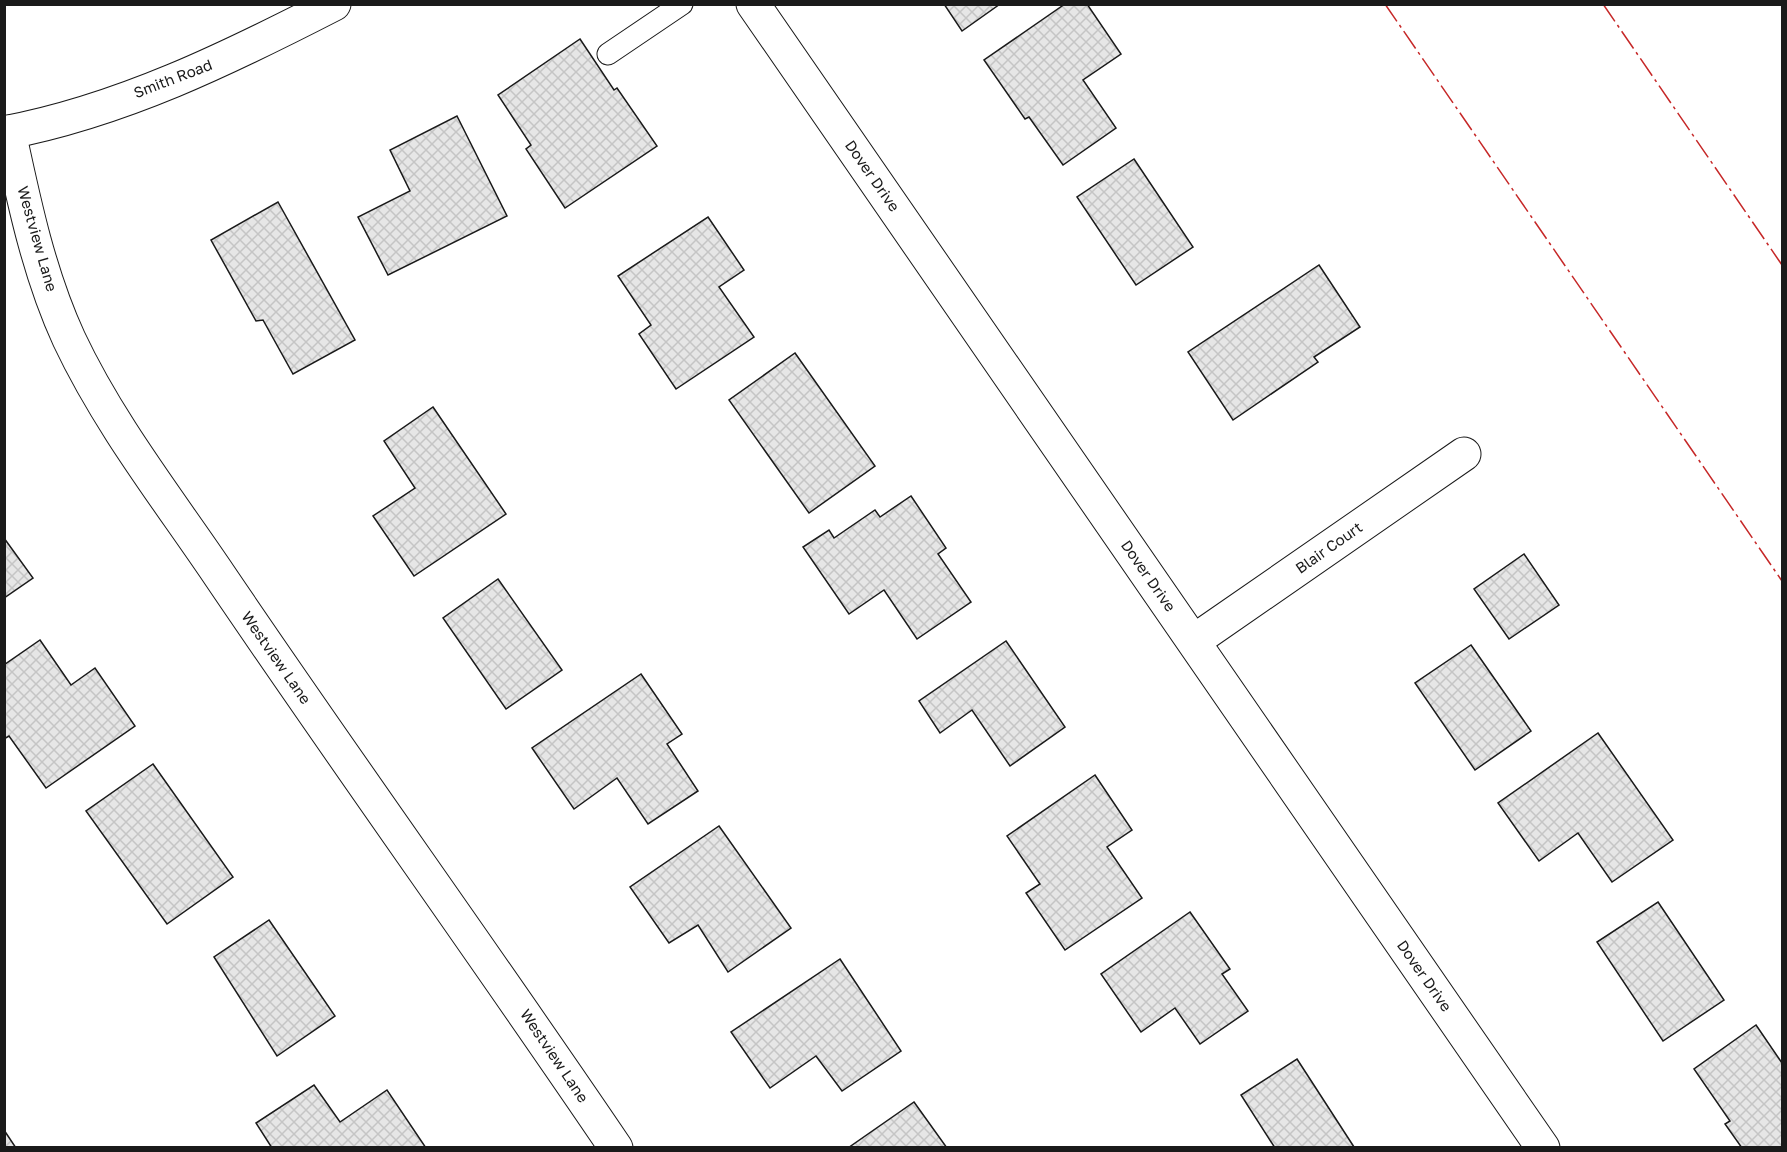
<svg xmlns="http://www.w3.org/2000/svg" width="1787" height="1152" font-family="'Golos Text',sans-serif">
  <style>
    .building { fill: url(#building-cross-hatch); stroke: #1a1a1a; stroke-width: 1.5 }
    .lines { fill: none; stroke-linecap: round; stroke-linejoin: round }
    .lane-casing { stroke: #1a1a1a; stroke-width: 23 }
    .street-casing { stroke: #1a1a1a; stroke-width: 35 }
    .lane { stroke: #fff; stroke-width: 21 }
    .street { stroke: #fff; stroke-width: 33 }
    .power { stroke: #c62828; stroke-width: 1.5; stroke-dasharray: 21 4.5 3 4.5; stroke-linecap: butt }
    .labels { text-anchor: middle; stroke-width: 4.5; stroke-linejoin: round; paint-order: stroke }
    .street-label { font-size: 15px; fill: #1a1a1a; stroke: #fff }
  </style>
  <defs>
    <pattern id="building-cross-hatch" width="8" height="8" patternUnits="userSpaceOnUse" patternTransform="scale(1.5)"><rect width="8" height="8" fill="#e6e6e6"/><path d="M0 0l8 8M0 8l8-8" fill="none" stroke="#c5c5c5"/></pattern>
  </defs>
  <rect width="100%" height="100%" fill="#fff"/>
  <g class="building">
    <path d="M944,4h56l-38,27z"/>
    <path d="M1065,4h22l34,50 -38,26 33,48 -53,37 -34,-48 -4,2 -41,-59z"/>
    <path d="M580,39l34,51 3,-2 40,58 -92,62 -39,-59 5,-4 -33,-50z"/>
    <path d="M457,116l50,100 -119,59 -30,-58 52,-26 -20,-41z"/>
    <path d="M1134,159l59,88 -57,38 -59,-88z"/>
    <path d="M278,202l77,138 -62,34 -30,-54 -7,1 -45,-81z"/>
    <path d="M708,217l36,53 -25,17 35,50 -78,52 -37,-55 12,-9 -33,-49z"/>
    <path d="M1319,265l41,62 -46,30 4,5 -85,58 -45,-68z"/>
    <path d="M795,353l80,113 -66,47 -80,-113z"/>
    <path d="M433,407l73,107 -92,62 -41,-60 42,-28 -31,-47z"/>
    <path d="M911,496l35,52 -8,6 33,48 -54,37 -33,-49 -35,24 -46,-67 26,-17 5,8 41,-28 5,7z"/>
    <path d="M4,538l29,40 -29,20z"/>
    <path d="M1524,554l35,51 -50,34 -35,-50z"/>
    <path d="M498,579l64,91 -56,39 -63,-91z"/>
    <path d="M40,640l31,45 24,-17 40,58 -89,62 -37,-52 -5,3v-74z"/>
    <path d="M1006,641l59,86 -55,39 -38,-56 -32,23 -21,-32z"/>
    <path d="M1471,645l60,86 -56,39 -60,-87z"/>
    <path d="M641,674l41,60 -15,10 31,47 -50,33 -31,-46 -43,31 -42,-61z"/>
    <path d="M1598,733l75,107 -61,42 -34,-49 -39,28 -41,-58z"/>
    <path d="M153,764l80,113 -66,47 -81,-113z"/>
    <path d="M1095,775l37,55 -25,17 35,51 -77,52 -39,-57 14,-9 -33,-48z"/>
    <path d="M719,826l72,102 -63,44 -30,-47 -29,18 -39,-56z"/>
    <path d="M1658,902l66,98 -61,41 -66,-99z"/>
    <path d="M1190,912l40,57 -8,5 26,37 -48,33 -25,-36 -34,24 -40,-58z"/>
    <path d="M269,920l66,96 -58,40 -63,-99z"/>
    <path d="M840,959l61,92 -59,40 -26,-35 -46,32 -39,-56z"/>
    <path d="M1756,1025l26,38v85h-40l-17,-24 5,-3 -36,-52z"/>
    <path d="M1297,1059l57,88 -1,1h-78l-34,-53z"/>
    <path d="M314,1085l26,37 47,-32 39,58h-154l-16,-25z"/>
    <path d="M914,1102l33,46h-99z"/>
    <path d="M4,1130l12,18h-12z"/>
  </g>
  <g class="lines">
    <g class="lane-casing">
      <path id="lane" d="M608,54l74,-50"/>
    </g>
    <g class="street-casing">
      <g id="street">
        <path d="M753,4l790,1144"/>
        <path d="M9,132c15,70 30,142 60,207 40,85 99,160 151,237 130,192 266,380 396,572"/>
        <path d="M4,133c117,-22 225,-75 330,-129"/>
        <path d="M1194,641l270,-187"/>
      </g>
    </g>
    <use href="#lane" class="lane"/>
    <use href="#street" class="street"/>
    <g class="power">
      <path d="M1385,4l397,577"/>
      <path d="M1603,4l179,261"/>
    </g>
  </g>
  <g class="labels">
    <g class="street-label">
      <text transform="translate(173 79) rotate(-21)" y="5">Smith Road</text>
      <text transform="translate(872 176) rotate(55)" y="5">Dover Drive</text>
      <text transform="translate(37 239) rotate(74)" y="5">Westview Lane</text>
      <text transform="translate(1329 548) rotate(-35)" y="5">Blair Court</text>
      <text transform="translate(1148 576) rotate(55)" y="5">Dover Drive</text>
      <text transform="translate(276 658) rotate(55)" y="5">Westview Lane</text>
      <text transform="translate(1424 976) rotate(55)" y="5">Dover Drive</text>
      <text transform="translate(554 1056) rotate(56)" y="5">Westview Lane</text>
    </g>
  </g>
  <rect width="1787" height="1152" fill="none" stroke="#1a1a1a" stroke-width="12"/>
</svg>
